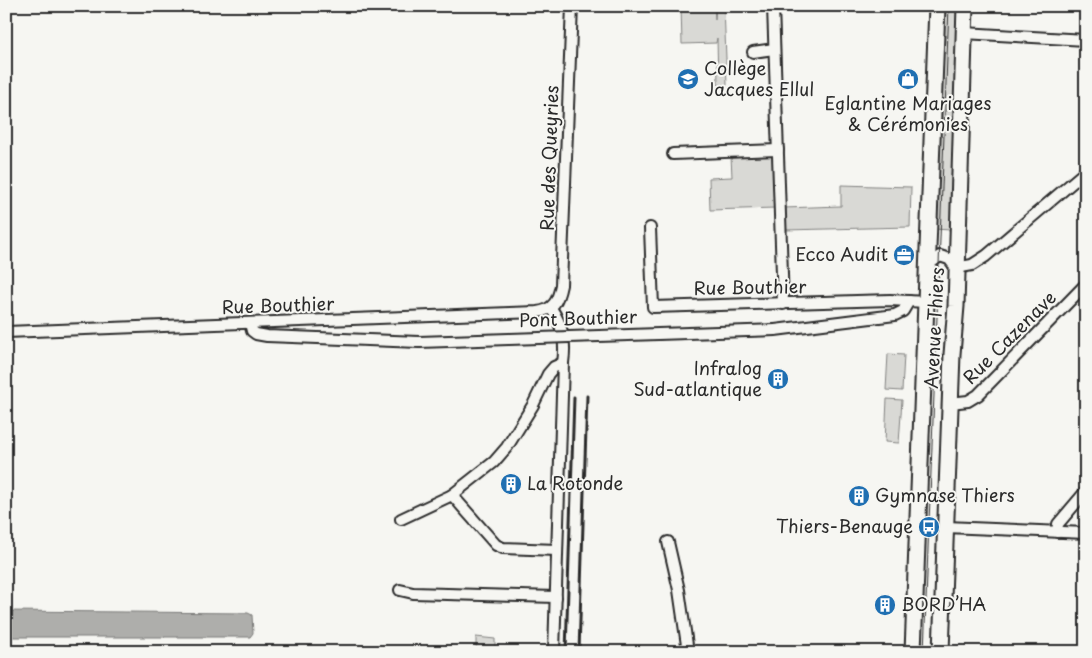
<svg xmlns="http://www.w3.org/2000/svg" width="1092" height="658" font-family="'Playpen Sans',sans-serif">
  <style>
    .green { fill: #d9d9d5; stroke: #828280 }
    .water { fill: #aeaeab; stroke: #7a7a78 }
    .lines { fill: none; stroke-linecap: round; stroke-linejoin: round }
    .street-casing { stroke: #2b2b2b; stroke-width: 14 }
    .secondary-casing { stroke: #2b2b2b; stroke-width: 19 }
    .street { stroke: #f6f6f2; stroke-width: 10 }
    .secondary { stroke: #f6f6f2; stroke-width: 15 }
    .tram { stroke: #2b2b2b; stroke-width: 1 }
    .rail { stroke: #2b2b2b; stroke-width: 3 }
    .street-bridge-casing { stroke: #2b2b2b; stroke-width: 14; stroke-linecap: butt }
    .street-bridge { stroke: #f6f6f2; stroke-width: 10 }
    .labels { text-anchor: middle; stroke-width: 4; stroke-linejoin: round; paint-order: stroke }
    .poi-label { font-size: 18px; fill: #2b2b2b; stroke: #f6f6f2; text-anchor: start }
    .street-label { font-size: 18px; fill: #2b2b2b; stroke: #f6f6f2 }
  </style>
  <rect width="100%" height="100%" fill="#f6f6f2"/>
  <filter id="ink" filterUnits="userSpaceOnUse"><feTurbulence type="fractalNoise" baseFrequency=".02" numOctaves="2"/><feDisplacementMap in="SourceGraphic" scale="10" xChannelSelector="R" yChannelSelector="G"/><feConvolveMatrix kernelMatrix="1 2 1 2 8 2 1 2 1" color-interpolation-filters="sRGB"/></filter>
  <g filter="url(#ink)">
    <g class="green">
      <path d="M681,6h33l1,14 1,-14h8l3,79h-9l-1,-47 -1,5 -34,1z"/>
      <path d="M943,6h17l-9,224 -17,-1z"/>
      <path d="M774,154l1,54 -65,2 -1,-32 23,-1 -1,-21z"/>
      <path d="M841,185l70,2 -1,40 -125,3 -1,-22 57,-2z"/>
      <path d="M888,354l16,1 -2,36 -16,-1z"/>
      <path d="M887,399l15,1 -3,43 -14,-1z"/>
      <path d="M476,637l19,2v8l-16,5 -3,-6z"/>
    </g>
    <path class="water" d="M6,611l242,2 4,2 1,18 -3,4h-244z"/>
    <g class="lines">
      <g class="street-casing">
        <g id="street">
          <path d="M773,6l10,298"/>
          <path d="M964,33l122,7"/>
          <path d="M753,52l21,-3"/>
          <path d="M673,154l105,-4"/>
          <path d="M650,228l3,79 237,-7 36,2"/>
          <path d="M928,265l12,-9 9,3 7,9 16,-3 14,-9 100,-85"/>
          <path d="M551,308c12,18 15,34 12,55l-9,289"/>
          <path d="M250,323l2,8 4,3 11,2 152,6"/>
          <path d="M775,330l120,-15 8,-4 6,-10"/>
          <path d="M6,332l531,-20c17,-2 21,-12 24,-27l11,-279"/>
          <path d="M950,403l18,-2 10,-6 108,-111"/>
          <path d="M401,519l51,-24"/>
          <path d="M946,527l140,6"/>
          <path d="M1057,532l1,-8 28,-33"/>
          <path d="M668,542l11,48 9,62"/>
          <path d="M557,550l-54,-2 -7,-3 -44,-50 42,-33 13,-15 26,-42 15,-31 6,-7 9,-4"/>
          <path d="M400,590l13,3 143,4"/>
        </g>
      </g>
      <g class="secondary-casing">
        <g id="secondary">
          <path d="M913,652l24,-646"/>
          <path d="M941,652l11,-298 4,-48 9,-300"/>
        </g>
      </g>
      <use href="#street" class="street"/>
      <use href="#secondary" class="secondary"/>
      <path class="tram" d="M924,652l25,-646"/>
      <g class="rail">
        <path d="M566,652l8,-255"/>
        <path d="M579,652l8,-256"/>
      </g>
      <g class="street-bridge-casing">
        <path id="street-bridge" d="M419,342l356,-12"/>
      </g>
      <use href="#street-bridge" class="street-bridge"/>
    </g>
  </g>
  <defs>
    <g id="school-disc" transform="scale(1.125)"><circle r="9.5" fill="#1f6fb2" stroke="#f6f6f2"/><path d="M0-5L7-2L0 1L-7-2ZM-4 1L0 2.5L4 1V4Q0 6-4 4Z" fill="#fff"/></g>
    <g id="shop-disc" transform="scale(1.125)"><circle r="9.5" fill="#1f6fb2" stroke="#f6f6f2"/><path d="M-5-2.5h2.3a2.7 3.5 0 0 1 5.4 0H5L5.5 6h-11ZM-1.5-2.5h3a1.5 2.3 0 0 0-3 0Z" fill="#fff"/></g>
    <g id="office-disc" transform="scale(1.125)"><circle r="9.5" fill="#1f6fb2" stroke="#f6f6f2"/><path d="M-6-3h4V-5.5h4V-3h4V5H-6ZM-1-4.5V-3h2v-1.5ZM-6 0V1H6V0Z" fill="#fff"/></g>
    <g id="building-disc" transform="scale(1.125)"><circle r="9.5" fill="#1f6fb2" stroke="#f6f6f2"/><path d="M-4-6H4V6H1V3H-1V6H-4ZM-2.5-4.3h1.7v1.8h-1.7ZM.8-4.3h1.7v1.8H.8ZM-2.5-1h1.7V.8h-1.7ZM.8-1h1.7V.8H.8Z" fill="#fff"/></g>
    <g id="bus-disc" transform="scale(1.125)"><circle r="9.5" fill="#1f6fb2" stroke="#f6f6f2"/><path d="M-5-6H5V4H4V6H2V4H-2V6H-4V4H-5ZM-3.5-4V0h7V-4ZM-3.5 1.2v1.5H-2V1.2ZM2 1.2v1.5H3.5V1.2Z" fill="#fff"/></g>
  </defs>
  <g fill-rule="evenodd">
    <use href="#school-disc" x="688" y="79"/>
    <use href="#shop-disc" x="908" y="79"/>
    <use href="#office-disc" x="904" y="255"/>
    <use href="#building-disc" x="778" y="379"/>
    <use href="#building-disc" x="511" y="484"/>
    <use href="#building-disc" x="859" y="496"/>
    <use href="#bus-disc" x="929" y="527"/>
    <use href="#building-disc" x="885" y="605"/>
  </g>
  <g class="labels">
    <g class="poi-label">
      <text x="704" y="75">Collège<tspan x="704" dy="21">Jacques Ellul</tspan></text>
      <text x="908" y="110" text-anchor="middle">Eglantine Mariages<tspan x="908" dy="21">&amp; Cérémonies</tspan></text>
      <text x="888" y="261" text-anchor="end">Ecco Audit</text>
      <text x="762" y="375" text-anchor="end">Infralog<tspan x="762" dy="21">Sud-atlantique</tspan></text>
      <text x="527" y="490">La Rotonde</text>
      <text x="875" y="502">Gymnase Thiers</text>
      <text x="913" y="533" text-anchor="end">Thiers-Benauge</text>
      <text x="901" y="611">BORD’HA</text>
    </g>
    <g class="street-label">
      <text transform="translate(550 158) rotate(-88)" y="6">Rue des Queyries</text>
      <text transform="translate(750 288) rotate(-1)" y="6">Rue Bouthier</text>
      <text transform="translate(278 306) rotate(-2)" y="6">Rue Bouthier</text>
      <text transform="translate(578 319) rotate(-2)" y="6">Pont Bouthier</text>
      <text transform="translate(935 328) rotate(-87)" y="6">Avenue Thiers</text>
      <text transform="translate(1010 338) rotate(-45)" y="6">Rue Cazenave</text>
    </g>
  </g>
  <rect width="1092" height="658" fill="none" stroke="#f6f6f2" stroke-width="25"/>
  <rect x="12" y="12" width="1067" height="633" fill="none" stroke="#2b2b2b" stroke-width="2" filter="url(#ink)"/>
</svg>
